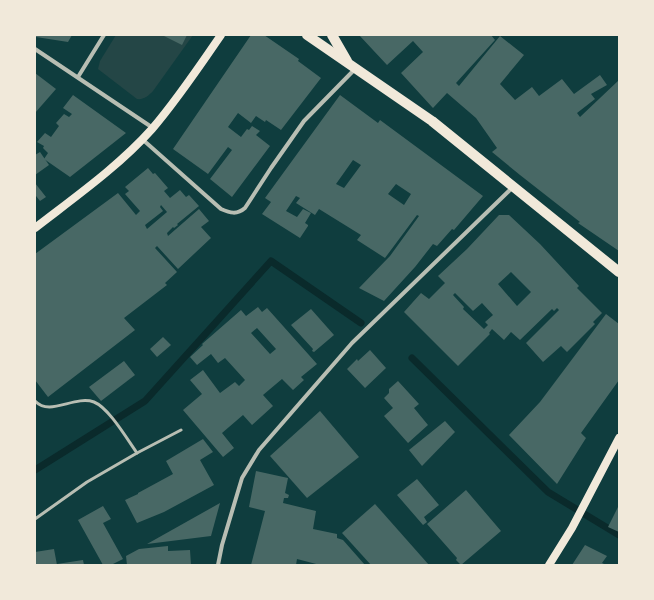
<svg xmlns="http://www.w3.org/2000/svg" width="654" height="600" font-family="Rubik,sans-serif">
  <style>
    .green { fill: #244646 }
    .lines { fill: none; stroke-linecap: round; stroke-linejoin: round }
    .stream { stroke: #0a2a2b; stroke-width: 7 }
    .building { fill: #486865; fill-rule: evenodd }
    .service { stroke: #b8beb3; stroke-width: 3 }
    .minor { stroke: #b8beb3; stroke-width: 4 }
    .secondary { stroke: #f1e9da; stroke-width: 8 }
    .primary { stroke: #f1e9da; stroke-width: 10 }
  </style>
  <rect width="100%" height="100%" fill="#0f3d3e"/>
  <path class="green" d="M116,35h77l-40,56c-4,4 -9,9 -16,8l-39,-30 2,-8z"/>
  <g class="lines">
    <g class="stream">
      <path d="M412,358l136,134 71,43"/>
      <path d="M35,470l110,-69 126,-140 90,62"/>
    </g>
  </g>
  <g class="building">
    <path d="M35,35h37l-4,7 -32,-5z"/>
    <path d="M162,35h25l-5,10z"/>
    <path d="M251,35h13l35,24 -1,2 23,17 -40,52 -15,-10 -1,2 -9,-6 -5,7 -13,-10 -10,14 13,10 6,-8 2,1 3,-4 8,5 -4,4 14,11 -38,51 -22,-18 22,-29 -4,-3 -20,27 -35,-25z"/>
    <path d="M359,35h132l4,5 -39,43 3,3 41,-50 24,19 -24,29 15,16 17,-13 7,9 23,-17 12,15 26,-19 7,10 -16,9 4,5 -18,14 3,4 39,-37v171l-41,-28 2,-1 -60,-47 -28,-23 5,-4 -21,-30 -29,-25 -14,15 -1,-1 -31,-34 22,-21 -10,-11 -26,24z"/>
    <path d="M35,73l21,16 -21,24z"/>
    <path d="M73,95l53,38 -56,44 -26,-18 4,-6 -5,-5 1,-2 -7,-4 8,-9 6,4 8,-11 -3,-3 8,-9 5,3 3,-3 -9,-6z"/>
    <path d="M340,95l38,28 2,-3 103,76 -29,34 -2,-1 -15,17 -4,-2 -18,23 -31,34 -25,-13 31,-32 29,-40 -2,-1 -32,43 -28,-18 4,-5 -42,-26 -4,6 -19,-12 4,-5 -4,-2 -10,15 11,6 6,-8 8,4 -6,10 3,2v1l-8,12 -38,-24 9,-12 -6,-4zM353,160l8,5 -17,23 -8,-4zM396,184l15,10 -7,11 -16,-11z"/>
    <path d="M40,152l9,13 -14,10v-20z"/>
    <path d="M148,168l5,6 2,-1 13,15 -4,3 6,7 10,-8 6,7 3,-2 10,11 -22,18 1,1 -4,3 -1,-1 -6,6 1,3 31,-27 10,12 -8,6 10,11 -33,31 -21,-23 -2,2 22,24 -12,11 2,2 -43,33 11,12 -87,67 -13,-17v-126l83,-61 18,22 4,-4 -15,-17 4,-3 -4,-4zM161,205l6,7 -20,17 -2,-4 18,-14 -3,-4z"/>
    <path d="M35,183l11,14 -6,4 -4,-5 -1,1z"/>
    <path d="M499,215h10l31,29 39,42 -2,2 25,25 -9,9 2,2 -28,28 -6,-6 -18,16 -17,-19 33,-33 -2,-2 -3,3 -2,-2 -32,31 -9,-8 -7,8 -12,-11 -3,4 1,1 -32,32 -54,-54 17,-19 8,6 16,-16 -7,-7 29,-27zM511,272l20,20 -14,14 -19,-22zM455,293l18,18 9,-8 11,12 -8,7 3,3 -4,4 -21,-20 1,-2 -11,-12z"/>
    <path d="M258,307l4,5 5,-4 50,56 -16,13 3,3 -11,10 -11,-11 -19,16 10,11 -21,19 -9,-10 -21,18 12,15 -11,9 -40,-47 19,-16 -12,-14 13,-10 17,23 15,-11 4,4 6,-6 -20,-22 -7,5 -7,-9 -14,11 -7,-8 13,-12 -1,-1 39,-34 5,6zM257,328l19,21 -6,5 -19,-21z"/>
    <path d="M311,309l23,26 -20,17 -2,-1 1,-2 -22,-24z"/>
    <path d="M606,314l13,10v56l-38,53 5,5 -29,46 -48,-49 31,-33z"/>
    <path d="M163,337l8,8 -14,12 -7,-8z"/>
    <path d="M370,350l16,18 -21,20 -18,-19 10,-10 1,2z"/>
    <path d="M124,361l11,14 -34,26 -12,-14z"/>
    <path d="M398,381l21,23 -5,4 14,17 -20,18 -24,-27 9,-8 -9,-10 5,-5v-4z"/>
    <path d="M320,411l39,46 -52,41 -37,-42z"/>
    <path d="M445,421l10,11 -33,34 -13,-16z"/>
    <path d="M203,439l10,13 -13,8 14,25 -50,27 -27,11 -12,-23 13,-6v-1l35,-19 -7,-13z"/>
    <path d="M256,471l32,7 -3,15 4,2 -1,3h-4l-1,5 33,8 -3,18 24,5v4l6,2 22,25h-45l-23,-6 -1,6h-45l14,-54 -16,-4z"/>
    <path d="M417,479l22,26 -15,12 3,5 -4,3 -26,-30z"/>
    <path d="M466,490l35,41 -40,34 -5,-5 1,-2 -30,-34z"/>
    <path d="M220,503l-9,33 -64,8z"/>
    <path d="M375,504l54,61h-58l-29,-32z"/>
    <path d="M619,505v27l-11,-5z"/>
    <path d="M103,506l8,13 -8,4 20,36 -12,6h-8l-25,-45z"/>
    <path d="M585,545l22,11 -5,7 4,2h-34z"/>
    <path d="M168,546v5l22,-1 1,15h-64l-1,-9 13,-7z"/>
    <path d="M54,549l3,16h-22v-13z"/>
    <path d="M83,560l1,5h-27v-1z"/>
  </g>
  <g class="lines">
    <g class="service">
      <path d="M35,401c15,16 39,-6 59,1 15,6 33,37 43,51"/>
      <path d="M35,519l52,-37 50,-29 44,-23"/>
    </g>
    <g class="minor">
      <path d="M35,49l118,79"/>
      <path d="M78,77l26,-42"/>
      <path d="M142,139l79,70c9,4 16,6 24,-1l26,-40 33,-47 52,-53"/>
      <path d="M218,565l4,-20 20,-67 17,-28 93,-107 161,-156"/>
    </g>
    <g class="secondary">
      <path d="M35,228c40,-31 83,-61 117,-99 25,-29 47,-62 69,-94"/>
      <path d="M549,565l23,-37 47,-90"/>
    </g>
    <g class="primary">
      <path d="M307,35l125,86 187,151"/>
      <path d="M332,35l15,26"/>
    </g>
  </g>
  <rect width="654" height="600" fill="none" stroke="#f1e9da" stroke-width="72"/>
</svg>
